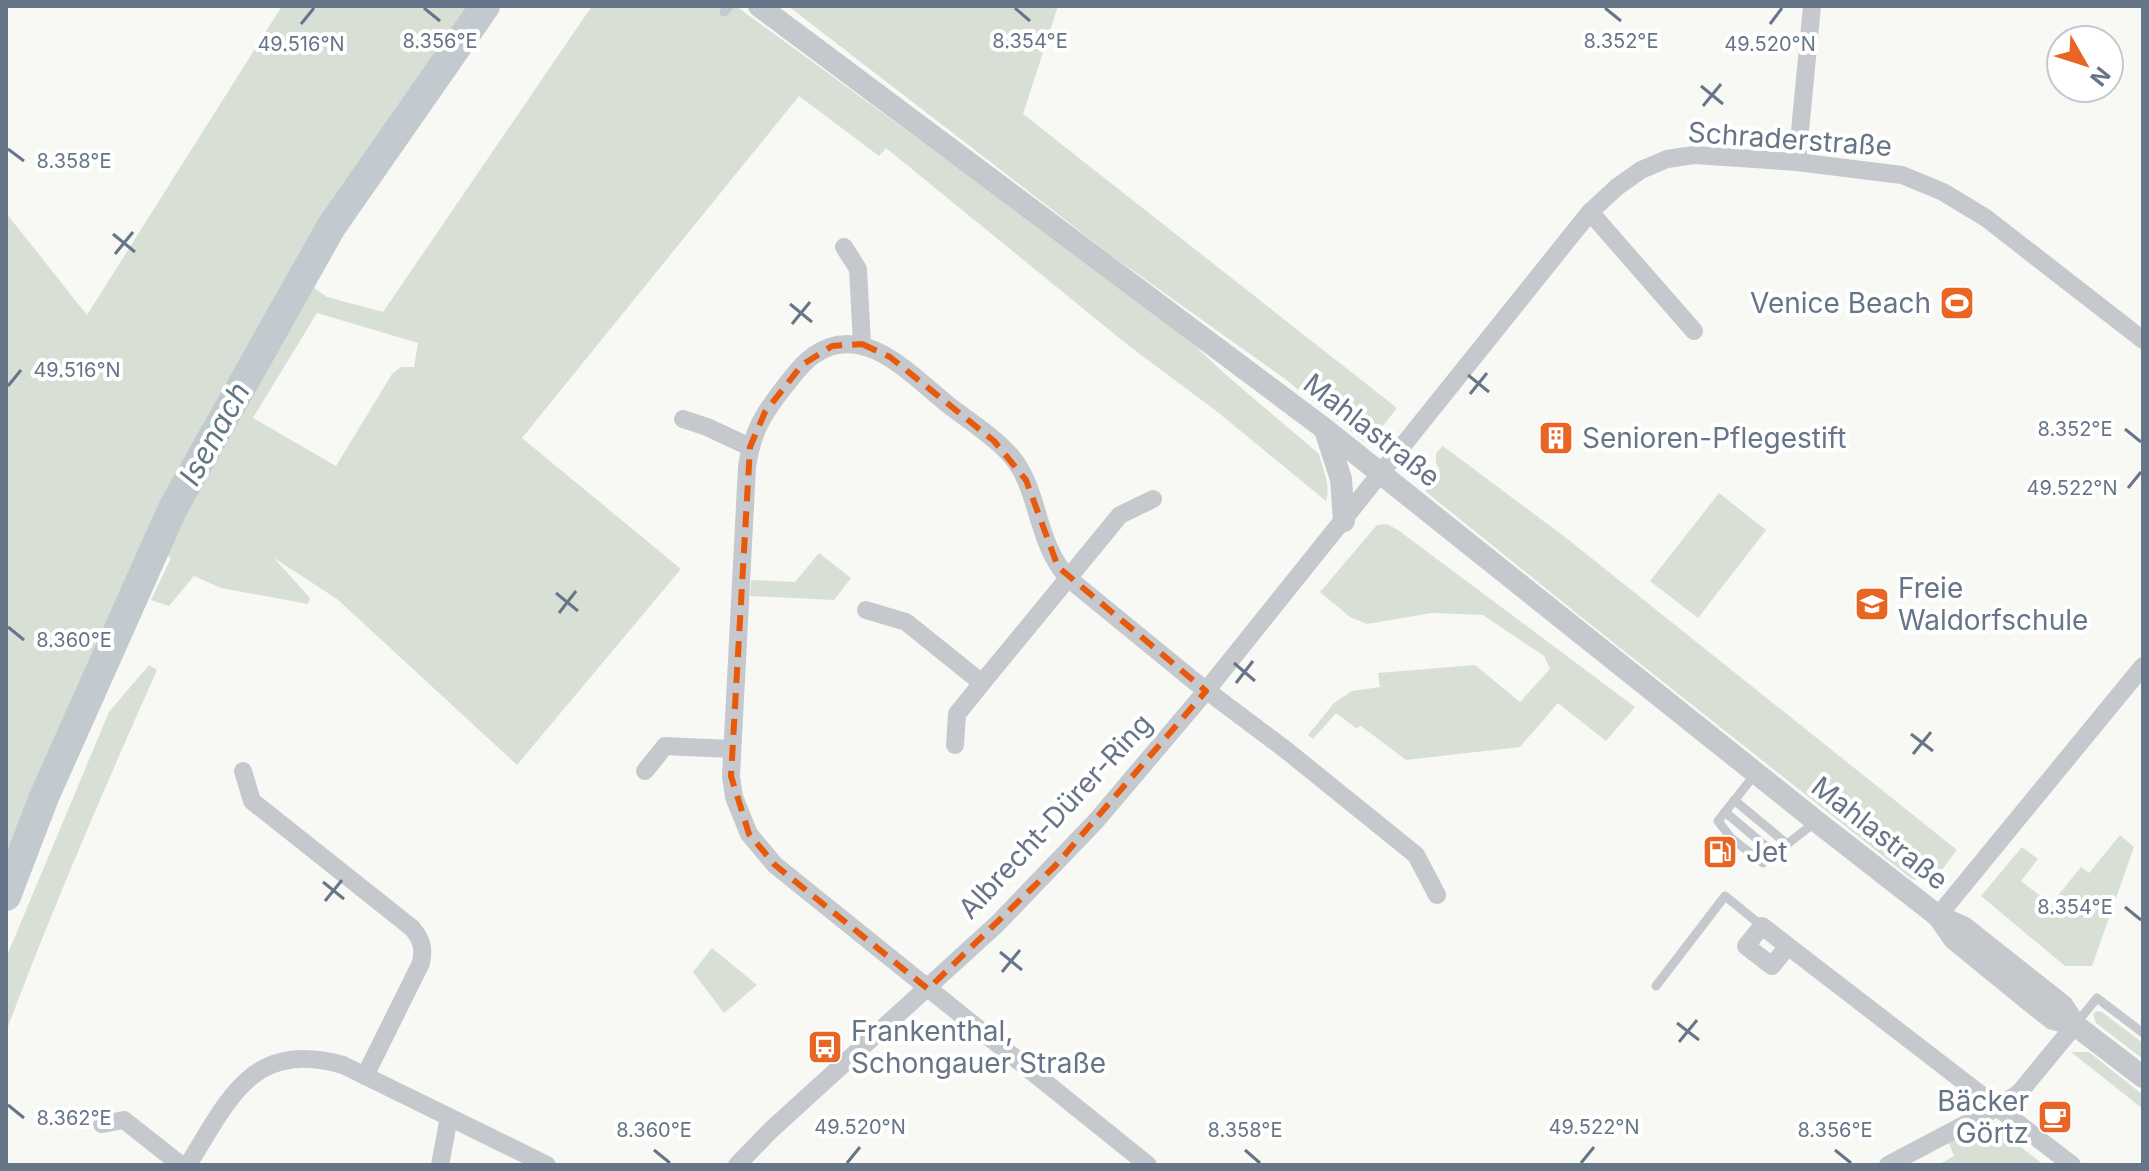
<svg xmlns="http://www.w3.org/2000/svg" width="2149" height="1171" font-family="Inter,sans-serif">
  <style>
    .green { fill: #d8e0d6; fill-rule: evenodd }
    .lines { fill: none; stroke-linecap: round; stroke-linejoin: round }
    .river { stroke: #c2cad0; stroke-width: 30 }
    .service { stroke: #c5c8cc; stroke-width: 9 }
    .minor { stroke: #c5c8cc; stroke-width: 18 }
    .tertiary { stroke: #c5c8cc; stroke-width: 22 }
    .marked { fill: none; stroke: #e8590c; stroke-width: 6; stroke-dasharray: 16 10; stroke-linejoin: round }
    .ticks { fill: none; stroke: #667587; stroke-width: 3 }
    .labels { text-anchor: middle; stroke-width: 8; stroke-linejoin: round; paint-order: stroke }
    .street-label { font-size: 28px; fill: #667587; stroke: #fff }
    .poi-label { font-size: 28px; fill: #667587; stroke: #fff; text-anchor: start }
    .water-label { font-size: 30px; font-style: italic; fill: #627783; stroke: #fff }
    .ticks-label { font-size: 20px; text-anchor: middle; fill: #667587; stroke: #fff; stroke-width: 8; stroke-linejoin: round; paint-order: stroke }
  </style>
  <rect width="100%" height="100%" fill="#f8f8f5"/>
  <g class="green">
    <path d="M282,6h215l-165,233 -24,45 19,13 56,15 209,-306h144l437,319 52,49 94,80c4,17 12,29 7,47l-111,-91 -86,-64 -243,-198 -7,8 -80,-60 -277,342 159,131 -164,196 -180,-166 -63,-41 36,40 -2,6 -87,-16 -27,-12 -25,30 -18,-6 20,-42 -21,-13 -144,343v-675l81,102zM317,313l101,30 -4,24h-13l-9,7 -56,92 -83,-48z"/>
    <path d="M788,6h270l-35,108 374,294 -29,37 -83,-66 -174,-124z"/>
    <path d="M1443,446l122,91 392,313 -16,21 -14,10 -15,-2 -327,-259 -160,-129 15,-20 -4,-9v-9z"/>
    <path d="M1719,493l47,37 -68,88 -48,-37z"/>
    <path d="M1387,524l11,6 237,177 -29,34 -48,-38 -38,44 -114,13 -45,-34 -5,2 -20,-15 -23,26 -5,-4 26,-32 18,-12 28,-4 -2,-14 97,-8 45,37 30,-33 -6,-13 -61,-41 -51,-2 -65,11 -17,-7 -30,-25 57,-67z"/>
    <path d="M819,553l32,25 -17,22 -84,-4 1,-16 44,2z"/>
    <path d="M149,665l8,5c-53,119 -105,239 -151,362v-74l103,-246z"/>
    <path d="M2120,835l14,12 -42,119h-27l-84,-70 41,-49 16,12 -17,22 30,23 30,-37 8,6z"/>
    <path d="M712,948l45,37 -33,28 -31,-41z"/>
    <path d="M2096,1011l6,1 41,31v16l-47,-36 -3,-9z"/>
    <path d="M2071,1052h18l54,43v14z"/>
    <path d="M1988,1121l56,44h-106l16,-9 -5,-13z"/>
  </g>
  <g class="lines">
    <path class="river" d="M6,896l38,-99 129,-289 158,-281 154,-221"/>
    <g class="service">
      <path d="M724,12l5,-6"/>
      <path d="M1756,773l-38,48 13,17 32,25 51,-40"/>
      <path d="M1734,800l53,44"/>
      <path d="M1725,812l50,42"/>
      <path d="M1656,986l69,-90 37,30"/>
      <path d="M2075,1025l22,-27 46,35"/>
    </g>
    <g class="minor">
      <path d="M1797,162l15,-156"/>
      <path d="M1590,212l104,119"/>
      <path d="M844,247l14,22 4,75"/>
      <path d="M683,419l24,8 43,20"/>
      <path d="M866,610l40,12 76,61"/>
      <path d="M955,745l2,-31 25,-31 138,-168 33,-16"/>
      <path d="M243,771l9,30 160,127c10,12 12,20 9,35l-56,113"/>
      <path d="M645,771l20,-25 66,3"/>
      <path d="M1938,916l205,-250"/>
      <path d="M1788,946l-16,20 -26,-20 16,-20 310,239"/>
      <path d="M102,1124l22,-4 57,45"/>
      <path d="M188,1165c41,-66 64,-126 155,-100l204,100"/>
      <path d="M440,1165l9,-48"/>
      <path d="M737,1165l34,-35 226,-206 99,-103 110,-130 384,-479 27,-25 24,-17 26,-11 27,-4 103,7 105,13 41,17 43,26 157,122"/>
      <path d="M1148,1165l-373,-300 -26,-31 -15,-37 -3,-21 16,-309c5,-35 16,-53 38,-81 9,-11 17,-23 29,-31 49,-34 96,19 132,48 21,17 48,33 66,54 28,34 23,84 56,121l126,103 92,69 130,105 21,40"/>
      <path d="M1888,1165l110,-58 21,-14 56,-68"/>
    </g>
    <g class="tertiary">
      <path d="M759,6l566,423 491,392 122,95 25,11 100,79 12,19"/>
      <path d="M1325,430l16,49 3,42"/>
      <path d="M1938,916l16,23 76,62 23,18 22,6 68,52"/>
    </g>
  </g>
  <path class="marked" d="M862,344l28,13 104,84 32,39 32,87 148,124 -151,175 -127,123 -153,-124 -26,-31 -18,-58 19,-329 15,-35 37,-47 30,-19z"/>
  <path class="ticks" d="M424,8l16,13M1015,8l15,13M1605,8l16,13M301,24l13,-16M1770,24l12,-16M1701,86l22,18M1703,106l18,-22M8,149l16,12M113,234l22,18M115,254l18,-22M790,304l22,18M792,324l18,-22M1468,375l21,17M8,386l13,-16M1470,394l17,-21M2125,429l16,13M2128,488l13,-16M556,593l22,18M559,613l17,-22M8,627l16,13M1234,663l21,18M1236,683l17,-22M1911,734l22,17M1913,754l18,-22M323,882l21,17M325,901l17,-21M2125,907l16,13M1000,952l22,18M1002,972l18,-22M1677,1023l22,17M1679,1042l18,-22M8,1105l16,13M654,1150l16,13M1245,1150l15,13M1835,1150l16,13M847,1163l13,-16M1581,1163l13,-16"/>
  <defs>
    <g id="stadium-square" transform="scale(1.8)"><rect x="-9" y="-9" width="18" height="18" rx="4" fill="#e96523" stroke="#fff"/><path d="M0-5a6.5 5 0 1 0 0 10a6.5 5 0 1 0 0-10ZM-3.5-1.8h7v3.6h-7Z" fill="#fff"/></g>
    <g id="building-square" transform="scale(1.8)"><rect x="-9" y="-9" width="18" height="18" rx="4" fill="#e96523" stroke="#fff"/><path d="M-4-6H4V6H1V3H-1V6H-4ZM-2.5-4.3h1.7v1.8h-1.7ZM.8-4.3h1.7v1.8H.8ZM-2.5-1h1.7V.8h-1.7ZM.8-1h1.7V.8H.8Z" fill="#fff"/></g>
    <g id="school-square" transform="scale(1.8)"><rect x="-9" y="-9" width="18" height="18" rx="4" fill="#e96523" stroke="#fff"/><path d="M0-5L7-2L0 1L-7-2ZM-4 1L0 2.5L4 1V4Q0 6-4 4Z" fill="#fff"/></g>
    <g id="fuel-square" transform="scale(1.8)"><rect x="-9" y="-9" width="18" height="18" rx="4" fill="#e96523" stroke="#fff"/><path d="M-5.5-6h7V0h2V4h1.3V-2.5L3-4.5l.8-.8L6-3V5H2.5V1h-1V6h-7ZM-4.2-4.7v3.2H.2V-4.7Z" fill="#fff"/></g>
    <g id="bus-square" transform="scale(1.8)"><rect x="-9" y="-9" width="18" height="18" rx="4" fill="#e96523" stroke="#fff"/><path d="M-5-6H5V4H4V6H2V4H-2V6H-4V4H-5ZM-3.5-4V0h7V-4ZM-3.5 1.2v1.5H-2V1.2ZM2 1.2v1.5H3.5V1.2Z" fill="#fff"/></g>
    <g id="cafe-square" transform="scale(1.8)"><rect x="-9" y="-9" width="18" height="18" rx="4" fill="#e96523" stroke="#fff"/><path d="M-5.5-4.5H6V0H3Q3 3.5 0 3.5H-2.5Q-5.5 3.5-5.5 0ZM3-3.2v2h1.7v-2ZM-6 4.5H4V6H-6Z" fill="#fff"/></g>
  </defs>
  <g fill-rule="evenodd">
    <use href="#stadium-square" x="1957" y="303"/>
    <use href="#building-square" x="1556" y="438"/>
    <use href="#school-square" x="1872" y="604"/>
    <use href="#fuel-square" x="1720" y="852"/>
    <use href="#bus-square" x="825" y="1047"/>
    <use href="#cafe-square" x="2055" y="1117"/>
  </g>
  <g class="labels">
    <g class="street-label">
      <text transform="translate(1790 139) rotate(4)" y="10">Schraderstraße</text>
      <text transform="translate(1372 430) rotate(38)" y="10">Mahlastraße</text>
      <text transform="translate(1055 816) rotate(-47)" y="10">Albrecht-Dürer-Ring</text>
      <text transform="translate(1880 833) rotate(38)" y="10">Mahlastraße</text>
    </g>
    <g class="poi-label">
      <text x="1931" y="313" text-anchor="end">Venice Beach</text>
      <text x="1582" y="448">Senioren-Pflegestift</text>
      <text x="1898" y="598">Freie<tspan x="1898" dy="32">Waldorfschule</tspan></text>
      <text x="1746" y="862">Jet</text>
      <text x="851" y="1041">Frankenthal,<tspan x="851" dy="32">Schongauer Straße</tspan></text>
      <text x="2029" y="1111" text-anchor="end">Bäcker<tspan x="2029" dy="32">Görtz</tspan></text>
    </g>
    <g class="water-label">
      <text transform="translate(215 434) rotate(-61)" y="10">Isenach</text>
    </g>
  </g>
  <g class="ticks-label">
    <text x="440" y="48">8.356°E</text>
    <text x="1030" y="48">8.354°E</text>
    <text x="1621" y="48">8.352°E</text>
    <text x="301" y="51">49.516°N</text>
    <text x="1770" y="51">49.520°N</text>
    <text x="74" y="168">8.358°E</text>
    <text x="77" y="377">49.516°N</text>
    <text x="2075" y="436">8.352°E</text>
    <text x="2072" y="495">49.522°N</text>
    <text x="74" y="647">8.360°E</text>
    <text x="2075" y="914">8.354°E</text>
    <text x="74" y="1125">8.362°E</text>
    <text x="860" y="1134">49.520°N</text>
    <text x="1594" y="1134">49.522°N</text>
    <text x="654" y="1137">8.360°E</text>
    <text x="1245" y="1137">8.358°E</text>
    <text x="1835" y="1137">8.356°E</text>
  </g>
  <rect width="2149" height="1171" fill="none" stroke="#667587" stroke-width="16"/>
  <g transform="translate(2085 64) rotate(129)"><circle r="38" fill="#ffffff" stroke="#c2c8cf" stroke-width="2"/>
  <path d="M0-6L14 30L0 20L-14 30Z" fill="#e96523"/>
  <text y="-12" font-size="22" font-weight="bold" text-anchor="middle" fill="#667587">N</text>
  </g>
</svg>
